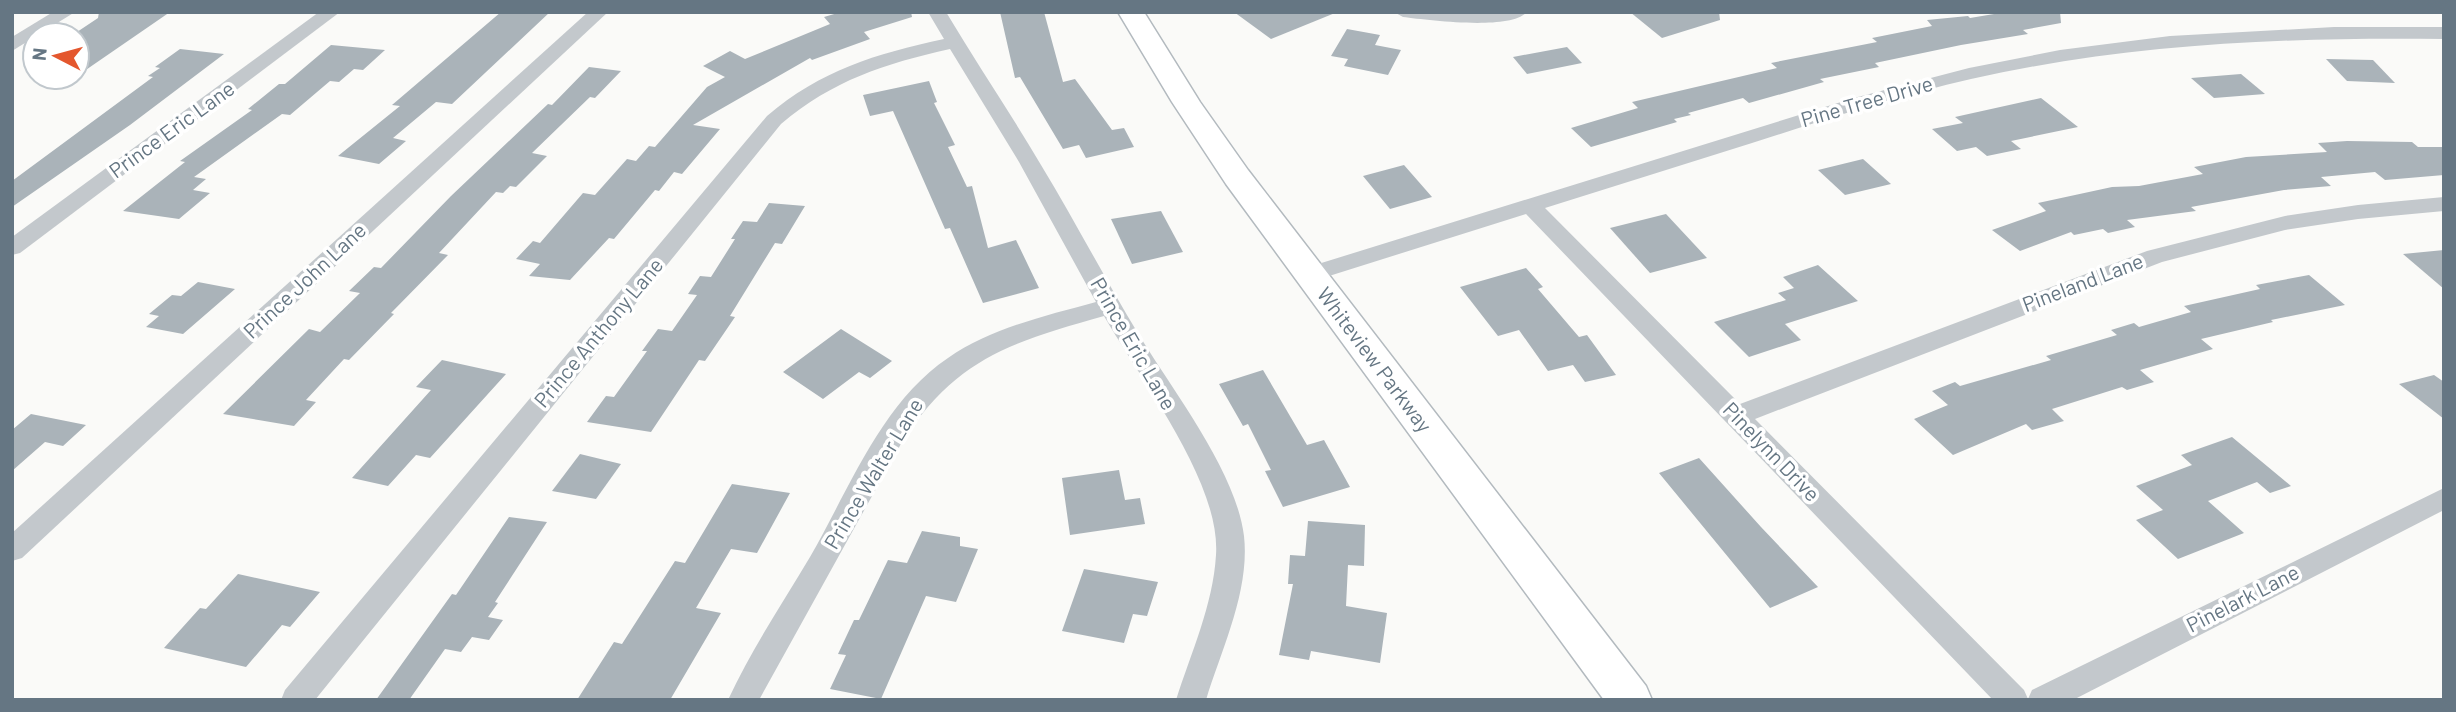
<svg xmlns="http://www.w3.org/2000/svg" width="2456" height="712" font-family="Barlow,sans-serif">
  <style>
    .building { fill: #aab3b9 }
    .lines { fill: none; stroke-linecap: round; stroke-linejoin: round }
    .secondary-casing { stroke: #b3babf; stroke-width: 3 }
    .street { fill: #c3c8cc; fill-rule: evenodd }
    .secondary { fill: #fff; fill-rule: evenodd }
    .labels { text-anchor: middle; stroke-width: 7; stroke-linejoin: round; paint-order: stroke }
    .street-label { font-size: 21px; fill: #657683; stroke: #fff }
  </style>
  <rect width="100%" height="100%" fill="#fafaf8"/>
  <g class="building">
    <path d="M99,12h71l-93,64v-44l21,-14z"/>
    <path d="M501,12h49l-98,92 -16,-2 -43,36 13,3 -27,23 -41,-8 62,-50 -8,-1z"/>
    <path d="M841,12h70l1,5 -48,15 6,7 -58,21 -2,-2 -117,67 27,4 -38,45 -8,-2 -15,19 -4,-1 -41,49 -5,-1 -39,42 -41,-4 11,-12 -24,-5 17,-18 7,2 43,-50 12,2 32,-36 9,2 13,-15 6,1 52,-60 18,-10 -22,-11 27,-15 15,8 85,-35 -6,-7z"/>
    <path d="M1000,12h44l19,70 12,-3 37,51 12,-2 10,19 -48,11 -7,-13 -16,4 -43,-72 -5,1z"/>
    <path d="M1234,12h101v1l-64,26z"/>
    <path d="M1630,12h89l1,8 -58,18z"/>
    <path d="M2006,12h54l1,11 -38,7 5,4 -67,11 -86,18 4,4 -59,12 4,3 -75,21 -6,-5 -55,15 3,2 -17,4 3,3 -86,25 -20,-19 67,-20 -6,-6 145,-34 -6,-5 106,-21 -5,-4 60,-12 -5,-6 41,-4 2,2z"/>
    <path d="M1347,29l33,6 -5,10 26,5 -13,25 -44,-9 4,-7 -17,-3z"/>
    <path d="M331,45l54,5 -22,20 -9,-1 -15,13 -9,-1 -40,34 -8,-1 -88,63 12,2 -13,11 17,3 -31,26 -56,-8 62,-49 -5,-1 72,-51 -4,-1 31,-25h6z"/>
    <path d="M1567,47l15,16 -55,11 -14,-17z"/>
    <path d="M180,49l44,5 -94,71 -118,82v-26l141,-104 -5,-1 12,-8 -5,-1z"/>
    <path d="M2326,59l47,1 22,23 -48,-2z"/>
    <path d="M589,67l32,4 -26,27 -5,-1 -58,56 15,3 -31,31 -6,-1 -7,7 -7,-1 -57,61 9,2 -57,58 3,1 -45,46 -5,-1 -38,41 10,2 -22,24 -71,-12 86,-85 11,3 40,-39 -11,-2 25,-24 7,1 70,-72 97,-92 4,1z"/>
    <path d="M2241,74l24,20 -51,4 -23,-20z"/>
    <path d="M929,81l8,21 -3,1 21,42 -7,2 19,40 5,-1 16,62 28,-8 23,48 -56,15 -33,-75 -5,1 -52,-118 -23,5 -7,-21z"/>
    <path d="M2041,98l37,29 -67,14 10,8 -34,7 -11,-9 -19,4 -25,-22 31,-6 -8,-6z"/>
    <path d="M2347,141l65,1 6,5h26v28l-59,5 -10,-8 -54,5 10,9 -47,4 -93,17 5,4 -69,9 8,7 -27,6 -5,-4 -29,6 -3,-3 -51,19 -28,-21 54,-19 -8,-8 74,-16 27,-1 64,-12 -9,-7 52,-10 81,-5 -9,-9z"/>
    <path d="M1863,159l28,25 -46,11 -27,-25z"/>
    <path d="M1404,165l28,32 -42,12 -27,-33z"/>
    <path d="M769,203l36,3 -23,38 -7,-1 -45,73 5,1 -30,44 -6,-1 -48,72 -64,-10 19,-26 8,1 33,-46h-5l16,-22 14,2 25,-36 -9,-1 12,-18 11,1 24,-38h-4l12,-18 14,1z"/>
    <path d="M1161,211l22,41 -51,12 -21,-45z"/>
    <path d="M1666,214l41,44 -57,15 -40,-45z"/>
    <path d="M2444,250v39l-41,-35z"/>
    <path d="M1818,265l40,36 -73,23 16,16 -52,17 -35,-35 72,-22 -8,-7 16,-5 -11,-11z"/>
    <path d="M1526,268l17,19 -5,2 41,48 8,-2 29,40 -31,7 -12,-17 -25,6 -29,-41 -21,6 -38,-49z"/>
    <path d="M2309,275l36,30 -74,15 2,2 -72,17 12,10 -73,21 14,12 -27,8 -5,-3 -70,22 12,12 -32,9 -6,-6 -73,31 -39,-36 34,-14 -16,-14 23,-9 5,4 91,-26 -5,-4 71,-21 -6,-5 23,-7 5,4 52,-15 -7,-6 76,-17 -4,-4z"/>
    <path d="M198,282l37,7 -52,45 -37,-7 13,-11 -10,-2 23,-19 9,1z"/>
    <path d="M841,329l51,32 -22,17 -11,-6 -36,27 -40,-27z"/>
    <path d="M442,360l64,14 -76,84 -14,-3 -28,31 -36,-8 79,-88 -15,-3z"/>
    <path d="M1263,370l44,75 17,-5 26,47 -67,20 -18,-36 6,-1 -23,-46 -5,2 -24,-42z"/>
    <path d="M2434,375l10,7v37l-45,-35z"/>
    <path d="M31,414l55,11 -23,21 -18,-4 -33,29v-41z"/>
    <path d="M2232,437l59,49 -21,7 -13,-11 -49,19 36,32 -66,26 -42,-39 27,-10 -27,-24 56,-21 -11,-10z"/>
    <path d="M580,454l41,10 -25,35 -44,-8z"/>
    <path d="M1699,458l62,69 57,60 -48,21 -111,-135z"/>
    <path d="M1119,470l6,30 15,-2 5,26 -75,11 -8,-57z"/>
    <path d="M732,484l58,9 -33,60 -26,-4 -35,59 25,5 -51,87h-93l37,-58 8,2 53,-83 10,2z"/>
    <path d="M509,517l38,5 -52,80 3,1 -10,14 15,3 -14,20 -17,-3 -11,15 -16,-3 -36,51h-33l76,-106 4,1z"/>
    <path d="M1308,521l57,4 -1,41 -16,-1 -2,41 41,7 -7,50 -69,-12 -2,9 -30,-5 14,-71h-5l2,-29 15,1z"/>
    <path d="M922,531l38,6v9l18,3 -22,53 -30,-6 -45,103 -51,-10 16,-34 -8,-1 16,-34h5l29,-60 19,3z"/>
    <path d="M1084,569l74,13 -11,34 -14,-2 -9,29 -62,-12z"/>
    <path d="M238,574l82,18 -30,35 -8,-2 -36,42 -82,-19 36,-40 6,1z"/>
  </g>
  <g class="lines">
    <g class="secondary-casing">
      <path id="secondary" d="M1118,12h26l56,90 48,68 398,516 6,14h-48l-378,-516 -54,-82z"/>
    </g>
    <g class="street">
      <path d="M53,12h22l-63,39v-14z"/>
      <path d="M319,12h21l-320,241 -8,2v-18z"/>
      <path d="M588,12h20l-586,546 -10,3v-28z"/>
      <path d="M928,12h18c31,52 65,102 95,153 34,56 64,114 98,170 34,56 97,136 105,201 6,55 -22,112 -38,164h-30c15,-47 37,-95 40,-145 5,-73 -76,-176 -112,-239 -92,26 -148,42 -202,126l-143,258h-31c23,-50 54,-96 82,-143 39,-67 71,-154 138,-199 43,-30 97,-42 148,-56l-77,-140 -69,-113c-66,15 -117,31 -169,75l-466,576h-34l4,-10 482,-574c54,-46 108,-62 177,-77z"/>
      <path d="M1394,12h133c-17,19 -99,8 -124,5z"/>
      <path d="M2334,27h110v12c-159,-2 -318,5 -473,40 -74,17 -147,41 -219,64 -69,22 -138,43 -207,65l195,196 407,-153 138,-35 73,-11 86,-8v14l-86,8 -73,11 -123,32 -407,157 269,271 4,9 4,-9 412,-202v22l-371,190h-80l-467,-486 -216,68 -8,-3 -4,-5 4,-5 552,-171 115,-30 91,-18 110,-14z"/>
    </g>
    <use href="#secondary" class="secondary"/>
  </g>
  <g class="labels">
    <g class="street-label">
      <text transform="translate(1867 102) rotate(-16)" y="7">Pine Tree Drive</text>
      <text transform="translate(172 130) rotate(-36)" y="7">Prince Eric Lane</text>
      <text transform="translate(305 281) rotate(-43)" y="7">Prince John Lane</text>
      <text transform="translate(2083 283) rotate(-21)" y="7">Pineland Lane</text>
      <text transform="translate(599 333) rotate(-50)" y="7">Prince Anthony Lane</text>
      <text transform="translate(1133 344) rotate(60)" y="7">Prince Eric Lane</text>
      <text transform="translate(1374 360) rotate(53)" y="7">Whiteview Parkway</text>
      <text transform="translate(1771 452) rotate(46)" y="7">Pinelynn Drive</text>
      <text transform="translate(874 474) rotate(-59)" y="7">Prince Walter Lane</text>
      <text transform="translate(2243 599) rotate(-27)" y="7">Pinelark Lane</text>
    </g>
  </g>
  <rect width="2456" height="712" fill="none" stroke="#657683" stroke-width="28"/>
  <g transform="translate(56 56) rotate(276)"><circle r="33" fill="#ffffff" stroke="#c1c8cd" stroke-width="2"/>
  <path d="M0-5L12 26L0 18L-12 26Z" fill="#e4572e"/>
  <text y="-10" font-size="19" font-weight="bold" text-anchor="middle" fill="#657683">N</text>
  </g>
</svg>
